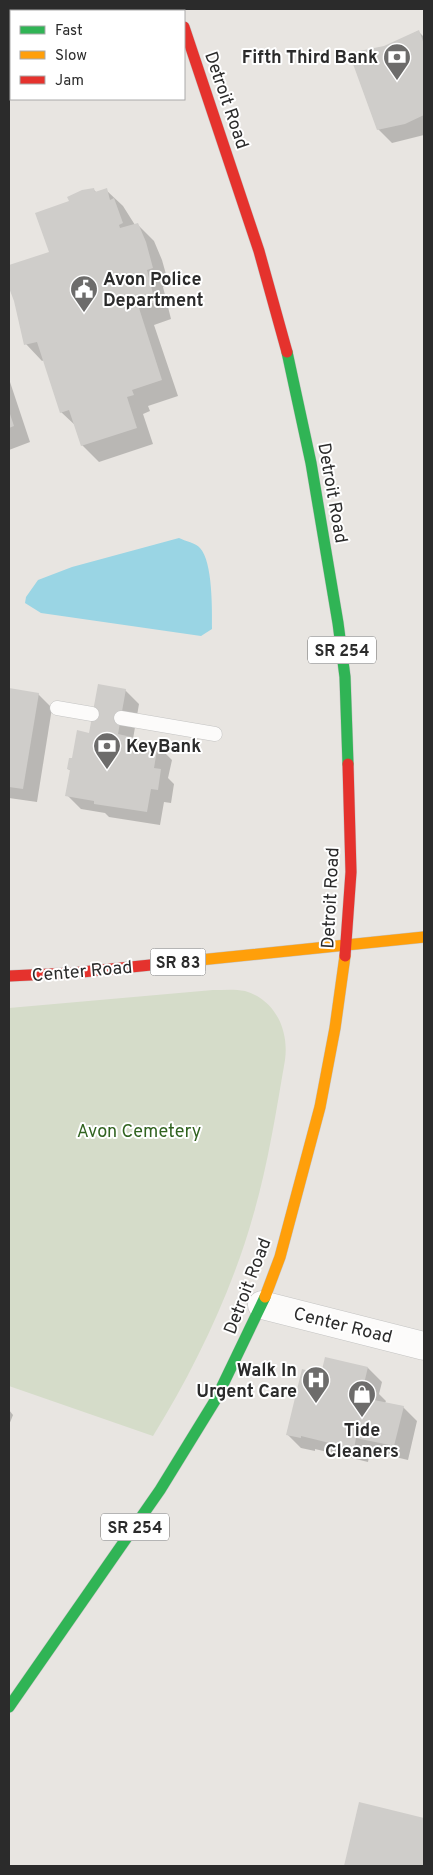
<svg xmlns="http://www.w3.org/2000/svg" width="433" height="1875" font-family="Overpass,sans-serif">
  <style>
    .cemetery { fill: #d5dcc9 }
    .water { fill: #9ad5e4 }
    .shadow { fill: #0003 }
    .building { fill: #cfcdca }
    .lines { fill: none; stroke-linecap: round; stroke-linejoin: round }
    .lane-casing { stroke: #c4c4c3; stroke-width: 15 }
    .street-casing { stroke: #c4c4c3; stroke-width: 29 }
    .fast-casing { stroke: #c5c3c2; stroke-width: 12 }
    .slow-casing { stroke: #c5c3c2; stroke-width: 12 }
    .jam-casing { stroke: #c5c3c2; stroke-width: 12 }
    .lane { stroke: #fcfbfa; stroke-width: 14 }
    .street { stroke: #fcfbfa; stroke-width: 28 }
    .fast { stroke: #30b455; stroke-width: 11 }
    .slow { stroke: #ff9f0a; stroke-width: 11 }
    .jam { stroke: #e5322d; stroke-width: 11 }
    .labels { text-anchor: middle; stroke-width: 4; stroke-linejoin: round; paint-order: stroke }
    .shield { fill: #fff; stroke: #6b6b6b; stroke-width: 1 }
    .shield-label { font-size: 16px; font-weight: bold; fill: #2b2b2b }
    .poi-label { font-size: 18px; font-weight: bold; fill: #2b2b2b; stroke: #fff; text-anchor: end }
    .street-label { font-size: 18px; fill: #2b2b2b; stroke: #fff }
    .park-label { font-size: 18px; fill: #316320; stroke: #fff }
  </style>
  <rect width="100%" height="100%" fill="#e8e5e1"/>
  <path class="cemetery" d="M213,990c11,0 22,-1 32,1 31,9 44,40 40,69 -9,52 -17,105 -32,156 -21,75 -59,154 -100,220l-144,-50v-378z"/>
  <path class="water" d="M179,538c6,3 17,5 21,10 13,14 12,62 12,81l-11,7 -160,-23 -16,-10 1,-6 12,-17 34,-13z"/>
  <g class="shadow">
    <path d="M418,31l6,6v98l-32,8 -14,-14 7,-82z"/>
    <path d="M93,189l4,4 9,-3 17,16 12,19h3l16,16 8,19 7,25 -6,2 8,32 -17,6 24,71 -30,10 2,5 -7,3 10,30 -54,18 -17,-17 -6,-19 -15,-14 -17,-52 -2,1 -16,-17 -10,-43 -7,-16v-18l41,-14 20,-52z"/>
    <path d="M9,379l21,63 -21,8z"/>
    <path d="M9,689l29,5 14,14 -15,94 -28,-4z"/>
    <path d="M125,690l14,14 -6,35 5,3 20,4 14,14 -4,18 6,6 -3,19 -7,-1 -4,23 -51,-8 -4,-4 -24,-4 -14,-14 4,-24 -3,-2 5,-10 17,-25z"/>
    <path d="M368,1368l14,14 -3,12 7,7 -1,2 18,4 14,14 -9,39 -38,-9 -2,11 -53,-13v2l-14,-3 -14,-14 35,-59z"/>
    <path d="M9,1410l4,5 -4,10z"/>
    <path d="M360,1804l64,15v47h-79z"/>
  </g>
  <g class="building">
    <path d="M419,30l5,14v71l-19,9 -28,6 -28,-77 35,-7z"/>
    <path d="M94,188l1,4 12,-4 3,12 4,-2 9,25 -4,2 1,3 18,-5 8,19 7,26 -6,2 8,32 -16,6 23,72 -30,10 2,5 -7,2 10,31 -56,18 -12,-36 -9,3 -23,-71 -13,3 -10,-44 -5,-13v-23l40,-13 -14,-39 34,-12 -2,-4 15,-7z"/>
    <path d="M9,411l5,15 -5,2z"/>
    <path d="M98,684l28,5 -8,45 18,4 -1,2 23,4 -4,24 7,1 -3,21 -7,-1 -4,23 -53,-8v-3l-29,-5 5,-26 -3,-1 2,-11h3l5,-28 12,3z"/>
    <path d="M9,688l30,5 -16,96 -14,-2z"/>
    <path d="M325,1357l43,10 -4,17 8,2 -3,13 35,7 -10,40 -38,-8 -2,11 -53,-13v2l-15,-3 16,-66 19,5z"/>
    <path d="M359,1802l65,16v48h-80z"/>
  </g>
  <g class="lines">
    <g class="lane-casing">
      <g id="lane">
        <path d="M57,708l35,6"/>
        <path d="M121,718l94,16"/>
      </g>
    </g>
    <g class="street-casing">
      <path id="street" d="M262,1305l162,41"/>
    </g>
    <g class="fast-casing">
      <g id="fast">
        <path d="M287,352l24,111 27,160 7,54 3,87"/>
        <path d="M9,1707l151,-217 56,-91 49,-102"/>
      </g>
    </g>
    <g class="slow-casing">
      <g id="slow">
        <path d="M180,962l244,-25"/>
        <path d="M265,1297l15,-40 40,-150 15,-79 10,-72"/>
      </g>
    </g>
    <g class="jam-casing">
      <g id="jam">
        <path d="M184,27l75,224 28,101"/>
        <path d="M345,956l6,-84 -3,-108"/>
        <path d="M9,976l63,-3 108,-11"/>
      </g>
    </g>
    <use href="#lane" class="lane"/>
    <use href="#street" class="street"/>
    <use href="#fast" class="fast"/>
    <use href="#slow" class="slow"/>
    <use href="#jam" class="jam"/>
  </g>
  <defs>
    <g id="bank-pin" transform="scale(1.4375)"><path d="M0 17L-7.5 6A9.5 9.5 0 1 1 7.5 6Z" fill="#6d6c6b" stroke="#fff"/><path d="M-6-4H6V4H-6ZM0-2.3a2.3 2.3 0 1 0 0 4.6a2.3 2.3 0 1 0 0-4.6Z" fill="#fff"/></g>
    <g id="civic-pin" transform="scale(1.4375)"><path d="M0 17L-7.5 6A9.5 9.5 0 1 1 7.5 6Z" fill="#6d6c6b" stroke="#fff"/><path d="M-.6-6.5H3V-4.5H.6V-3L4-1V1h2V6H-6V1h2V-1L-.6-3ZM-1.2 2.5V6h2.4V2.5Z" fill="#fff"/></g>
    <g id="hospital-pin" transform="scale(1.4375)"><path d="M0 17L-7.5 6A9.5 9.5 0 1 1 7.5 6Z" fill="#6d6c6b" stroke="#fff"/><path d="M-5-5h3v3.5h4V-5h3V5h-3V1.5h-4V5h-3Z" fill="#fff"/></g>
    <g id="shop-pin" transform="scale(1.4375)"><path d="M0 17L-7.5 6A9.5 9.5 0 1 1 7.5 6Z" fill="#6d6c6b" stroke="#fff"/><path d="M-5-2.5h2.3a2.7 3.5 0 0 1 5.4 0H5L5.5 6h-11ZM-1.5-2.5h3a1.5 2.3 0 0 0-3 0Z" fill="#fff"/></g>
  </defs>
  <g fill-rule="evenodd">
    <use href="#bank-pin" x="397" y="57"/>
    <use href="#civic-pin" x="84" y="289"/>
    <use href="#bank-pin" x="107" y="746"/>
    <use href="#hospital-pin" x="316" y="1380"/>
    <use href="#shop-pin" x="362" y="1394"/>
  </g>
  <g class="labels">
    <g class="shield">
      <rect x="308" y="636.5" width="68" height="27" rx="4"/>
      <rect x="150.5" y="948.5" width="55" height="27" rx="4"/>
      <rect x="101" y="1513.5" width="68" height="27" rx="4"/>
    </g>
    <g class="shield-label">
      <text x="342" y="656">SR 254</text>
      <text x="178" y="968">SR 83</text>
      <text x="135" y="1533">SR 254</text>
    </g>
    <g class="poi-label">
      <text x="378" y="63">Fifth Third Bank</text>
      <text x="103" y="285" text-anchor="start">Avon Police<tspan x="103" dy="21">Department</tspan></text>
      <text x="126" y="752" text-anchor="start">KeyBank</text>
      <text x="297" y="1376">Walk In<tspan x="297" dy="21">Urgent Care</tspan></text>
      <text x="362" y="1436" text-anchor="middle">Tide<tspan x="362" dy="21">Cleaners</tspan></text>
    </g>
    <g class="street-label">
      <text transform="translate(227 100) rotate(71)" y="6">Detroit Road</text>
      <text transform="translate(333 493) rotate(80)" y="6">Detroit Road</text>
      <text transform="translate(330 898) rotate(-87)" y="6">Detroit Road</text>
      <text transform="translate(82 971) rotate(-5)" y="6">Center Road</text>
      <text transform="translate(247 1286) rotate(-69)" y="6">Detroit Road</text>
      <text transform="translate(343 1325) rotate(14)" y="6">Center Road</text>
    </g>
    <g class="park-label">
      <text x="139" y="1137">Avon Cemetery</text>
    </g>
  </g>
  <rect width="433" height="1875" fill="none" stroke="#2b2b2b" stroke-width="20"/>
  <rect x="10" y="10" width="175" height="90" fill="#ffffff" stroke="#aaaaaa"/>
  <rect x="20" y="26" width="25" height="8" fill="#30b455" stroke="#aaaaaa"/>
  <text x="55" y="35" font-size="15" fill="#2b2b2b">Fast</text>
  <rect x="20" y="51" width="25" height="8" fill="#ff9f0a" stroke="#aaaaaa"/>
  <text x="55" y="60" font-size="15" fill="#2b2b2b">Slow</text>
  <rect x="20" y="76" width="25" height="8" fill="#e5322d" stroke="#aaaaaa"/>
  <text x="55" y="85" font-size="15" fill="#2b2b2b">Jam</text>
</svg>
